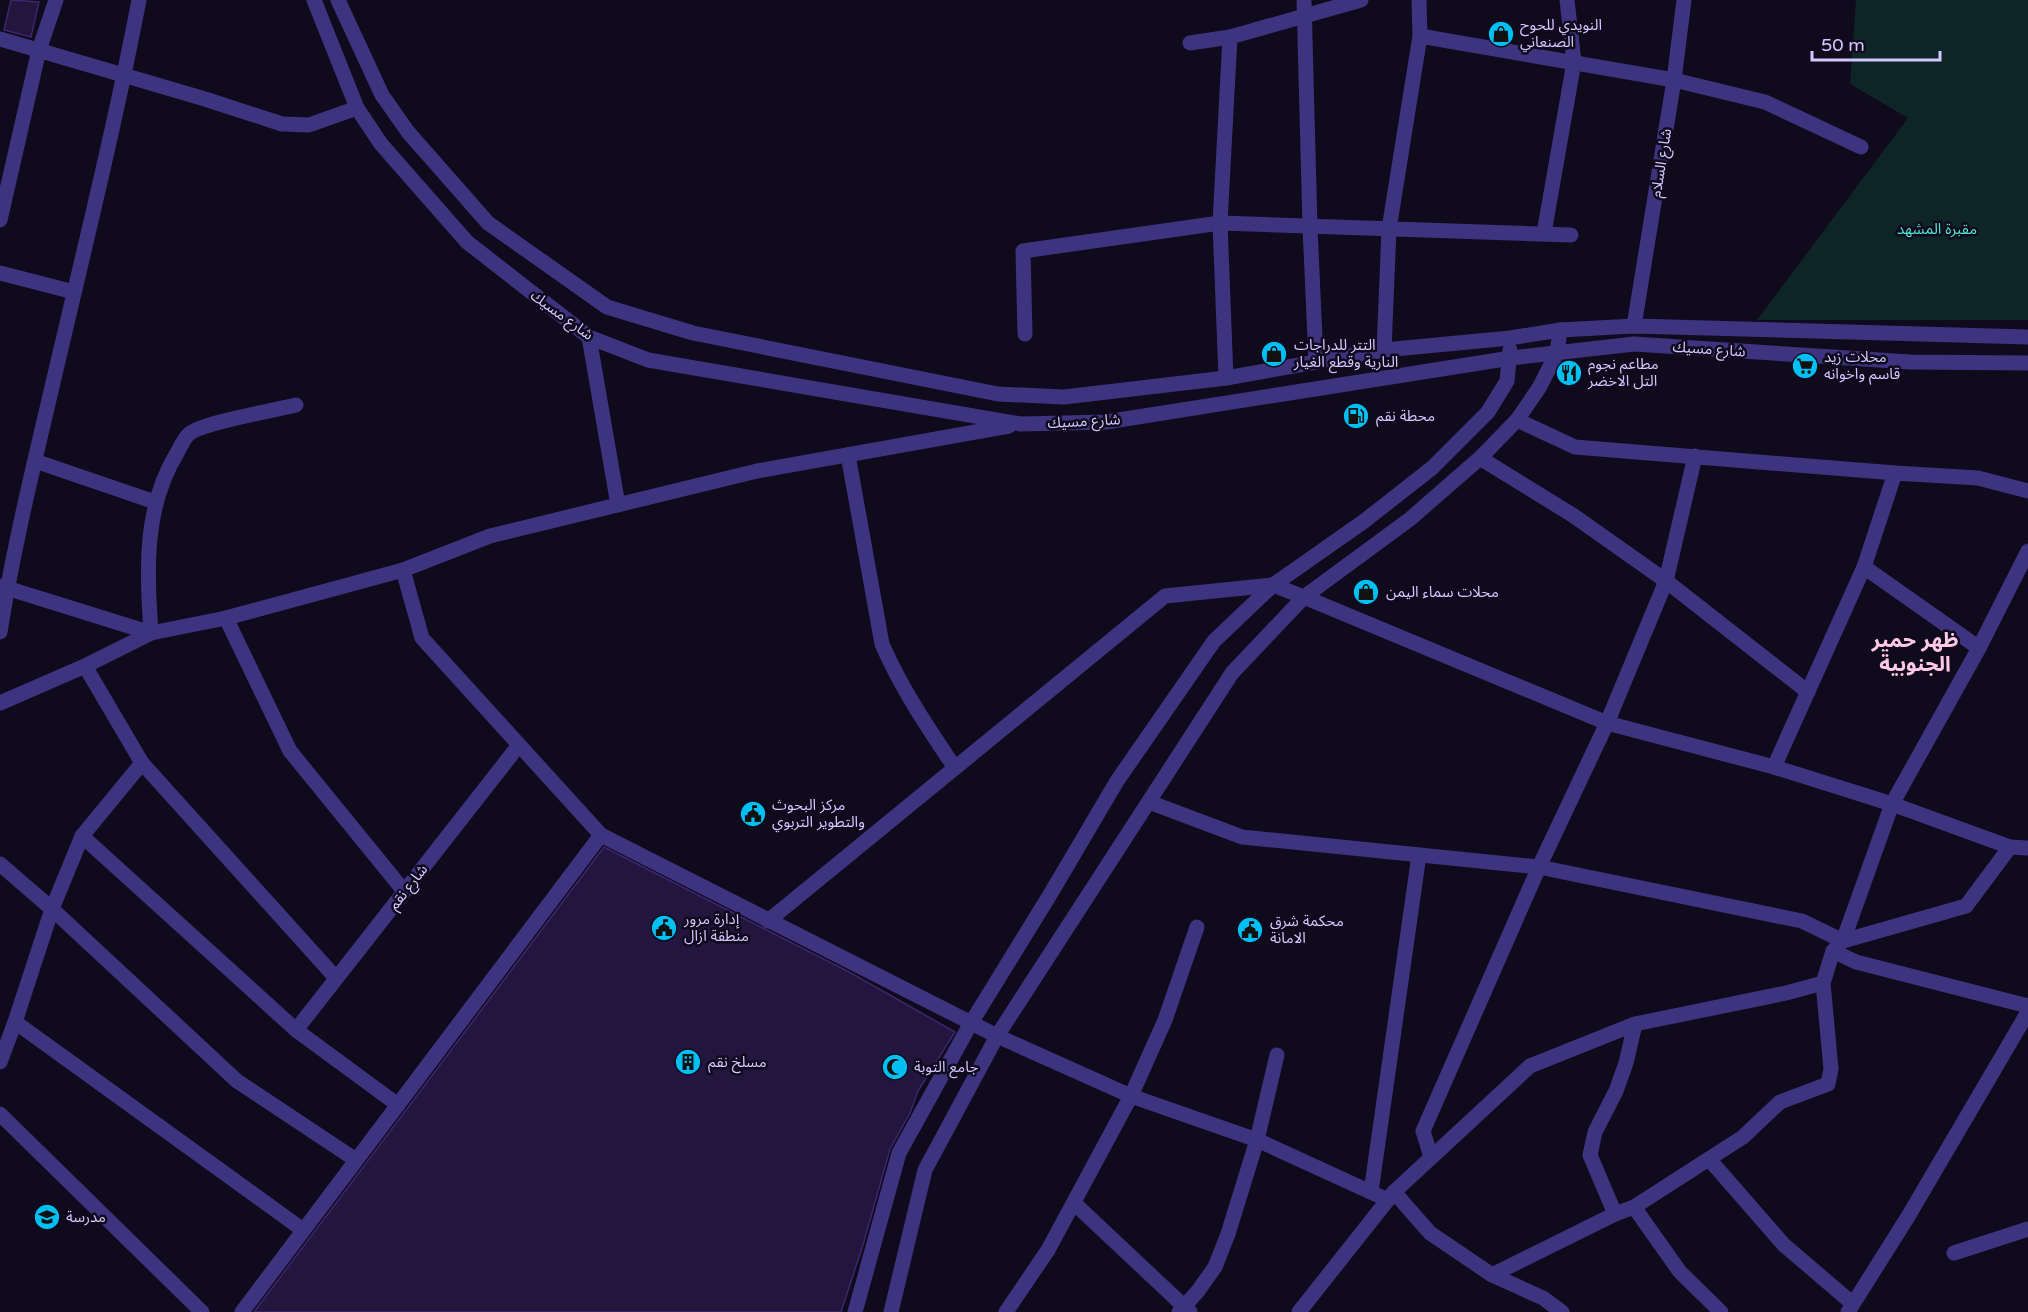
<svg xmlns="http://www.w3.org/2000/svg" width="2028" height="1312" font-family="'Varela Round','Noto Sans Arabic',sans-serif">
  <style>
    .green { fill: #0d2527 }
    .building { fill: #22163f; stroke: #3c266c; stroke-width: 1.5 }
    .lines { fill: none; stroke-linecap: round; stroke-linejoin: round }
    .minor { stroke: #3e337f; stroke-width: 15 }
    .labels { text-anchor: middle; stroke-width: 5; stroke-linejoin: round; paint-order: stroke }
    .poi-label { font-size: 15px; fill: #d3c7ff; stroke: #100a1d; text-anchor: start }
    .street-label { font-size: 15px; fill: #d3c7ff; stroke: #100a1d }
    .park-label { font-size: 15px; fill: #4ee4ce; stroke: #100a1d }
    .district-label { font-size: 21px; font-weight: bold; fill: #ffc9e5; stroke: #100a1d }
  </style>
  <rect width="100%" height="100%" fill="#100a1d"/>
  <path class="green" d="M1856,0h172v320h-271l151,-202 -58,-34z"/>
  <g class="building">
    <path d="M11,0l28,2 -8,35 -27,-7z"/>
    <path d="M604,847l247,126 104,59 -37,59 -8,22 -20,36 -27,96 -22,67h-587z"/>
  </g>
  <g class="lines">
    <g class="minor">
      <path d="M314,0l43,108 24,36 86,98 122,95 59,23 373,64 85,-2 405,-64 123,-14 276,18 118,1"/>
      <path d="M338,0l44,95 26,37 80,91 119,84 86,26 305,61 66,3 162,-19 158,-28 126,-12 50,-8 74,-4 394,11"/>
      <path d="M1304,0l6,227 6,134"/>
      <path d="M1420,36l254,44 91,22 96,45"/>
      <path d="M0,39l205,60 77,25 27,1 48,-17"/>
      <path d="M1190,43l40,-6 131,-37"/>
      <path d="M0,220l39,-170 17,-50"/>
      <path d="M1544,233l30,-171 -7,-62"/>
      <path d="M0,273l74,19"/>
      <path d="M1634,326l40,-246 10,-80"/>
      <path d="M1025,334l-2,-83 197,-28 351,12"/>
      <path d="M589,337l29,168"/>
      <path d="M1384,350l5,-121 31,-193 -1,-36"/>
      <path d="M1226,378l-6,-155 10,-186"/>
      <path d="M1517,420l58,27 320,26 83,5 50,13"/>
      <path d="M848,455l34,189c19,44 46,84 73,124"/>
      <path d="M1480,458l94,58 92,65 142,111"/>
      <path d="M35,461l120,41"/>
      <path d="M1864,567l115,81"/>
      <path d="M403,570l19,68 179,197 396,201 134,60 126,44 131,60"/>
      <path d="M0,586l151,47 75,-15 177,-48 87,-34 267,-65 252,-45"/>
      <path d="M226,618l64,133 114,140"/>
      <path d="M0,632c13,-82 33,-164 52,-245 30,-129 62,-257 87,-387"/>
      <path d="M85,666l57,97 194,215"/>
      <path d="M0,703l85,-37 66,-33c-4,-62 -8,-124 26,-180 3,-5 7,-15 12,-19 12,-11 87,-24 107,-29"/>
      <path d="M1774,767l90,-200 31,-94"/>
      <path d="M1149,802l93,35 297,30 263,54 41,20 123,-35 44,-59"/>
      <path d="M82,836l214,194 102,75"/>
      <path d="M0,864l52,45 185,172 119,79"/>
      <path d="M768,921l397,-325 108,-11 31,12 303,126 167,44 118,37 118,43 18,1"/>
      <path d="M1833,951l23,11 172,44"/>
      <path d="M15,1022l288,208"/>
      <path d="M296,1030l223,-285"/>
      <path d="M0,1062l15,-40 37,-113 30,-73 60,-73"/>
      <path d="M0,1114l202,198"/>
      <path d="M1431,1157l-8,-26 116,-264 68,-144 59,-142 29,-125"/>
      <path d="M1709,1159l75,86 68,58"/>
      <path d="M1371,1192l48,-337"/>
      <path d="M1394,1192l36,41 62,42 51,23 19,14"/>
      <path d="M1074,1203l116,109"/>
      <path d="M1634,1207l46,65 41,40"/>
      <path d="M1615,1214l-25,-59 5,-23 21,-41 10,-28 9,-39"/>
      <path d="M1954,1253l74,-24"/>
      <path d="M1492,1275l123,-61 19,-7 109,-70 37,-35 48,-18 3,-15 -8,-86"/>
      <path d="M242,1312l359,-477"/>
      <path d="M855,1312l44,-159 72,-130 80,-130 66,-112 97,-140 59,-56 90,-63 69,-54 56,-56 19,-31 3,-31"/>
      <path d="M891,1312l34,-142 72,-134 235,-363 72,-76 106,-78 70,-61 37,-38 22,-32 18,-35 3,-23"/>
      <path d="M1006,1312l42,-62 83,-154 34,-76 32,-93"/>
      <path d="M1179,1312l19,-21 17,-24 13,-33 29,-94 20,-85"/>
      <path d="M1299,1312l95,-120 136,-126 105,-42 151,-31 37,-10 10,-32 10,-10 49,-137 87,-156 49,-97"/>
      <path d="M1848,1312l61,-97 119,-203"/>
    </g>
  </g>
  <defs>
    <g id="shop-disc" transform="scale(1.35)"><circle r="9.5" fill="#00bff2" stroke="#100a1d"/><path d="M-5-2.5h2.3a2.7 3.5 0 0 1 5.4 0H5L5.5 6h-11ZM-1.5-2.5h3a1.5 2.3 0 0 0-3 0Z" fill="#111"/></g>
    <g id="supermarket-disc" transform="scale(1.35)"><circle r="9.5" fill="#00bff2" stroke="#100a1d"/><path d="M-6-5.5h2.5l.6 2H6L4.5 2H-2.5L-4.4-4H-6ZM-1.5 3.2a1.3 1.3 0 1 0 .1 0ZM3 3.2a1.3 1.3 0 1 0 .1 0Z" fill="#111"/></g>
    <g id="restaurant-disc" transform="scale(1.35)"><circle r="9.5" fill="#00bff2" stroke="#100a1d"/><path d="M-5-6h1v4h1v-4h1v4h1v-4h1v5L-1.5 .5V6h-2V.5L-5-1ZM5-6V6H3V1.5H1.5Q1.5-4 5-6Z" fill="#111"/></g>
    <g id="fuel-disc" transform="scale(1.35)"><circle r="9.5" fill="#00bff2" stroke="#100a1d"/><path d="M-5.5-6h7V0h2V4h1.3V-2.5L3-4.5l.8-.8L6-3V5H2.5V1h-1V6h-7ZM-4.2-4.7v3.2H.2V-4.7Z" fill="#111"/></g>
    <g id="civic-disc" transform="scale(1.35)"><circle r="9.5" fill="#00bff2" stroke="#100a1d"/><path d="M-.6-6.5H3V-4.5H.6V-3L4-1V1h2V6H-6V1h2V-1L-.6-3ZM-1.2 2.5V6h2.4V2.5Z" fill="#111"/></g>
    <g id="building-disc" transform="scale(1.35)"><circle r="9.5" fill="#00bff2" stroke="#100a1d"/><path d="M-4-6H4V6H1V3H-1V6H-4ZM-2.5-4.3h1.7v1.8h-1.7ZM.8-4.3h1.7v1.8H.8ZM-2.5-1h1.7V.8h-1.7ZM.8-1h1.7V.8H.8Z" fill="#111"/></g>
    <g id="mosque-disc" transform="scale(1.35)"><circle r="9.5" fill="#00bff2" stroke="#100a1d"/><path d="M3.5-4.9A6 6 0 1 0 3.5 4.9A5 5 0 1 1 3.5-4.9Z" fill="#111"/></g>
    <g id="school-disc" transform="scale(1.35)"><circle r="9.5" fill="#00bff2" stroke="#100a1d"/><path d="M0-5L7-2L0 1L-7-2ZM-4 1L0 2.5L4 1V4Q0 6-4 4Z" fill="#111"/></g>
  </defs>
  <g fill-rule="evenodd">
    <use href="#shop-disc" x="1501" y="34"/>
    <use href="#shop-disc" x="1274" y="354"/>
    <use href="#supermarket-disc" x="1805" y="366"/>
    <use href="#restaurant-disc" x="1569" y="373"/>
    <use href="#fuel-disc" x="1356" y="416"/>
    <use href="#shop-disc" x="1366" y="592"/>
    <use href="#civic-disc" x="753" y="814"/>
    <use href="#civic-disc" x="664" y="928"/>
    <use href="#civic-disc" x="1250" y="930"/>
    <use href="#building-disc" x="688" y="1062"/>
    <use href="#mosque-disc" x="895" y="1067"/>
    <use href="#school-disc" x="47" y="1217"/>
  </g>
  <g class="labels">
    <g class="poi-label">
      <text x="1520" y="30">النويدي للحوح<tspan x="1520" dy="17">الصنعاني</tspan></text>
      <text x="1294" y="350">التتر للدراجات<tspan x="1294" dy="17">النارية وقطع الغيار</tspan></text>
      <text x="1824" y="362">محلات زيد<tspan x="1824" dy="17">قاسم واخوانه</tspan></text>
      <text x="1588" y="369">مطاعم نجوم<tspan x="1588" dy="17">التل الاخضر</tspan></text>
      <text x="1376" y="421">محطة نقم</text>
      <text x="1386" y="597">محلات سماء اليمن</text>
      <text x="772" y="810">مركز البحوث<tspan x="772" dy="17">والتطوير التربوي</tspan></text>
      <text x="684" y="924">إدارة مرور<tspan x="684" dy="17">منطقة ازال</tspan></text>
      <text x="1270" y="926">محكمة شرق<tspan x="1270" dy="17">الامانة</tspan></text>
      <text x="708" y="1067">مسلخ نقم</text>
      <text x="914" y="1072">جامع التوبة</text>
      <text x="66" y="1222">مدرسة</text>
    </g>
    <g class="street-label">
      <text transform="translate(1661 163) rotate(-81)" y="5">شارع السلام</text>
      <text transform="translate(562 315) rotate(36)" y="5">شارع مسيك</text>
      <text transform="translate(1709 349) rotate(4)" y="5">شارع مسيك</text>
      <text transform="translate(1084 421) rotate(-3)" y="5">شارع مسيك</text>
      <text transform="translate(408 887) rotate(-52)" y="5">شارع نقم</text>
    </g>
    <g class="park-label">
      <text x="1937" y="234">مقبرة المشهد</text>
    </g>
    <g class="district-label">
      <text x="1915" y="647">ظهر حمير<tspan x="1915" dy="24">الجنوبية</tspan></text>
    </g>
  </g>
  <path d="M1812 51v9h128v-9" fill="none" stroke="#d3c7ff" stroke-width="3"/>
  <text x="1821" y="51" font-size="18" fill="#d3c7ff" stroke="#100a1d" stroke-width="4.5" paint-order="stroke">50 m</text>
</svg>
